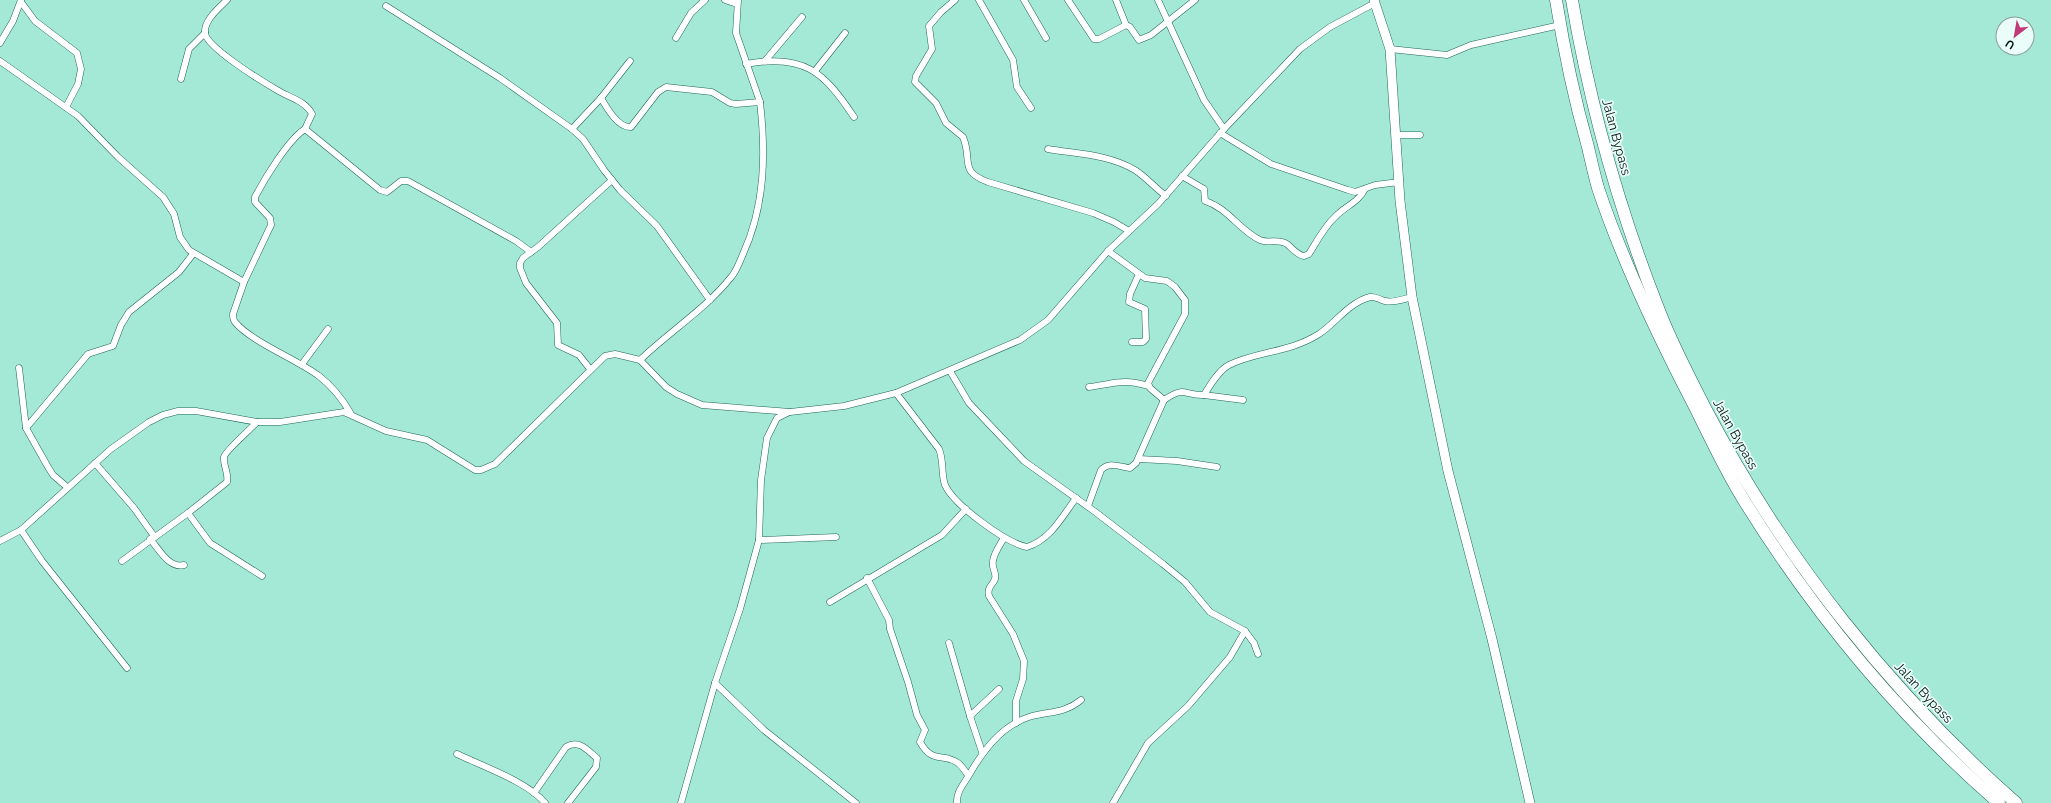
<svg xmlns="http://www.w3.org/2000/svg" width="2051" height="803" font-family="Raleway,sans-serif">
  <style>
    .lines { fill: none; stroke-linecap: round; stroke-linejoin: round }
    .street-casing { stroke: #216658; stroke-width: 7 }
    .secondary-casing { stroke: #216658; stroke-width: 10 }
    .highway-casing { stroke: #216658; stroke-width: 13 }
    .street { stroke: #fff; stroke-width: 6 }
    .secondary { stroke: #fff; stroke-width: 9 }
    .highway { stroke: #fff; stroke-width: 12 }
    .labels { text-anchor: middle; stroke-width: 3.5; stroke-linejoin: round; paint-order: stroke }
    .street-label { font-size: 13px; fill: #00120d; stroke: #eafdf8 }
  </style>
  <rect width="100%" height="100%" fill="#a4e8d6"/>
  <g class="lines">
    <g class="street-casing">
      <g id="street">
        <path d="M227,0c-8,8 -23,20 -22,33 1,14 58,49 72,57 11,7 29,11 35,24l-7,15"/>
        <path d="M725,0l12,4"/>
        <path d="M955,0l-14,12 -12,14 3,23 -16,27 -1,6 21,21 10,20 17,14c10,23 -5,34 25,45l105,31 21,9 15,9"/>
        <path d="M979,0l34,60 4,27 14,21"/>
        <path d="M1024,0l22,38"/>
        <path d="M1068,0l26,39h5l27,-14 4,2 9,13 12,-5 44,-35"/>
        <path d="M1116,0l10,25"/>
        <path d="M1158,0l46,100 20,29"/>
        <path d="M21,2l14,19 42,32 4,16 -3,15 -12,23"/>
        <path d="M386,6l114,72 72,51 11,10 21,31 16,20 37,36 53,74"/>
        <path d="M676,38l15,-25 14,-13"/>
        <path d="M0,43l13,-22 8,-21"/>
        <path d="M1390,49l57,6 24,-10 89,-20"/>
        <path d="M0,61l78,55 40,41 45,40 11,17 6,23 9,13 55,32"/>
        <path d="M765,61l37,-44"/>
        <path d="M746,64c58,-11 78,8 108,53"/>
        <path d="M815,71l30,-38"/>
        <path d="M181,79l8,-30 16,-16"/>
        <path d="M601,98c6,10 17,30 30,29l27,-35 8,-5 46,5 18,11 6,1 24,-2"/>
        <path d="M572,129l29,-31 29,-37"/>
        <path d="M1220,133l51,31 77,26 7,2 20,-7 24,-3"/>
        <path d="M1396,135h24"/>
        <path d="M1048,149c29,5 60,5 87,21 11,7 20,18 31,26"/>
        <path d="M1182,176l22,13 1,12c23,7 34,29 55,39 9,4 17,-2 27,4 5,4 10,11 17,12l5,-2c8,-13 15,-27 26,-37 10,-11 23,-14 30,-28"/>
        <path d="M1108,251l37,27 22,3 8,6 10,13v14l-37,69 2,5 14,12"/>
        <path d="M1132,342h11l3,-3 -1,-30 -16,-7 1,-8 9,-20"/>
        <path d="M640,360c30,-29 66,-51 92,-84 5,-6 8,-15 11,-22 22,-48 23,-100 17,-152l-24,-69 2,-33"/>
        <path d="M302,364l26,-35"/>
        <path d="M19,368l7,60 22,39 5,8 14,12"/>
        <path d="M590,369l-11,-14 -21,-10 -1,-22 -31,-40 -6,-15v-5l3,-5 15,-11 74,-67"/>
        <path d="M950,371l19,32 55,58 70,50 69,53 22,18 25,30 35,19 9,12 4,11"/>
        <path d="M1089,387c25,-3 34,-9 59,-1"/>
        <path d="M896,393l43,56c5,12 2,25 6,36 9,20 61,58 82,62 23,-7 35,-30 49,-49"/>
        <path d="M1204,395l39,5"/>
        <path d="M351,414c-8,-14 -19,-28 -32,-38 -21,-16 -69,-35 -84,-54 -2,-2 -2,-5 -2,-8l11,-32 27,-57 -1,-7 -15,-16v-5c10,-19 33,-57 50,-68l75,61 7,2 14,-11h7l108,60 15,11"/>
        <path d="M26,428l62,-74 25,-8 8,-21 8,-13 50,-40 14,-18"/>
        <path d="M1139,459l38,2 40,6"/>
        <path d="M95,463l39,45 20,28"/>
        <path d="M1088,506l13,-36c8,-9 19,-3 29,-2l6,-5 28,-63c22,-15 19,-4 40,-5 6,-10 15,-25 25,-30 28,-14 60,-12 90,-31 17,-11 29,-31 51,-37 6,-1 10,3 15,4 8,2 19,-2 27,-4"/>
        <path d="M188,513l22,30 52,33"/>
        <path d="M21,530l21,31 85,107"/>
        <path d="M1004,538c-4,7 -10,15 -11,23 -2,6 4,12 2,18 -3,7 -8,8 -6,17l24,38 11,27 -1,18 -7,22v22"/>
        <path d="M150,539c9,10 19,30 34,26"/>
        <path d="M759,540l77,-3"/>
        <path d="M0,541l21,-11 90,-81 38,-27 14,-7 15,-4h18l61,11h23l64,-10 42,19 41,9 48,30h6l14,-6 110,-108 10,-2 25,6 26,27 11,7 25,11 88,7 54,-6 52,-13 124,-53 28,-20 60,-69 50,-47 66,-75 76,-80 30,-22 45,-24"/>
        <path d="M122,561l66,-48 39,-31c2,-9 -4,-16 -3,-25 1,-6 28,-29 33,-35"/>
        <path d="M867,578l22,42 1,9 18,53 9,33 8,15 -5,12c13,23 23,10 38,21 4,3 7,8 10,12"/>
        <path d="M830,602l112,-67 24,-26"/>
        <path d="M949,643l21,73 12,36"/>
        <path d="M715,683l49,47 92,73"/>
        <path d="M970,716l29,-27"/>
        <path d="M457,754c25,12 71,28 88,49"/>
        <path d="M534,793l32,-46c13,-8 21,3 31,11l-1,9 -28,36"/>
        <path d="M681,803l34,-120 25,-74 19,-69 2,-60 6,-42 10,-20 12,-6"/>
        <path d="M957,803c-1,-11 7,-19 12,-28 14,-24 32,-49 60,-58 20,-6 35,-3 52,-17"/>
        <path d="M1113,803l35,-60 40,-37 42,-49 15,-26"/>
      </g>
    </g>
    <g class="secondary-casing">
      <path id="secondary" d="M1374,0l16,49 10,152 12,96 36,174 44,168 38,164"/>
    </g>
    <g class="highway-casing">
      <g id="highway">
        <path d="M1556,0c8,50 18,98 32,147 3,13 6,27 10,41 25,75 60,148 97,219 16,32 31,65 50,95 69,111 155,215 254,301"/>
        <path d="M1572,0c18,105 47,209 86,308 13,35 31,68 48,102 78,148 184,282 310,393"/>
      </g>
    </g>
    <use href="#street" class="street"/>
    <use href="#secondary" class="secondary"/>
    <use href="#highway" class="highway"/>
  </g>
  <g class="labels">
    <g class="street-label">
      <text transform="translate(1617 137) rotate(75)" y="5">Jalan Bypass</text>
      <text transform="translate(1736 434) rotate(61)" y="5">Jalan Bypass</text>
      <text transform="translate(1924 692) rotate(47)" y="5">Jalan Bypass</text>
    </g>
  </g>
  <g transform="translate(2015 36) rotate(211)"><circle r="19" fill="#eafdf8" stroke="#8c9f9a"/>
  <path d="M0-3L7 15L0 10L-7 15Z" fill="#c23b79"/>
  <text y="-6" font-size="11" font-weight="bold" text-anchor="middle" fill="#00120d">U</text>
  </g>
</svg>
